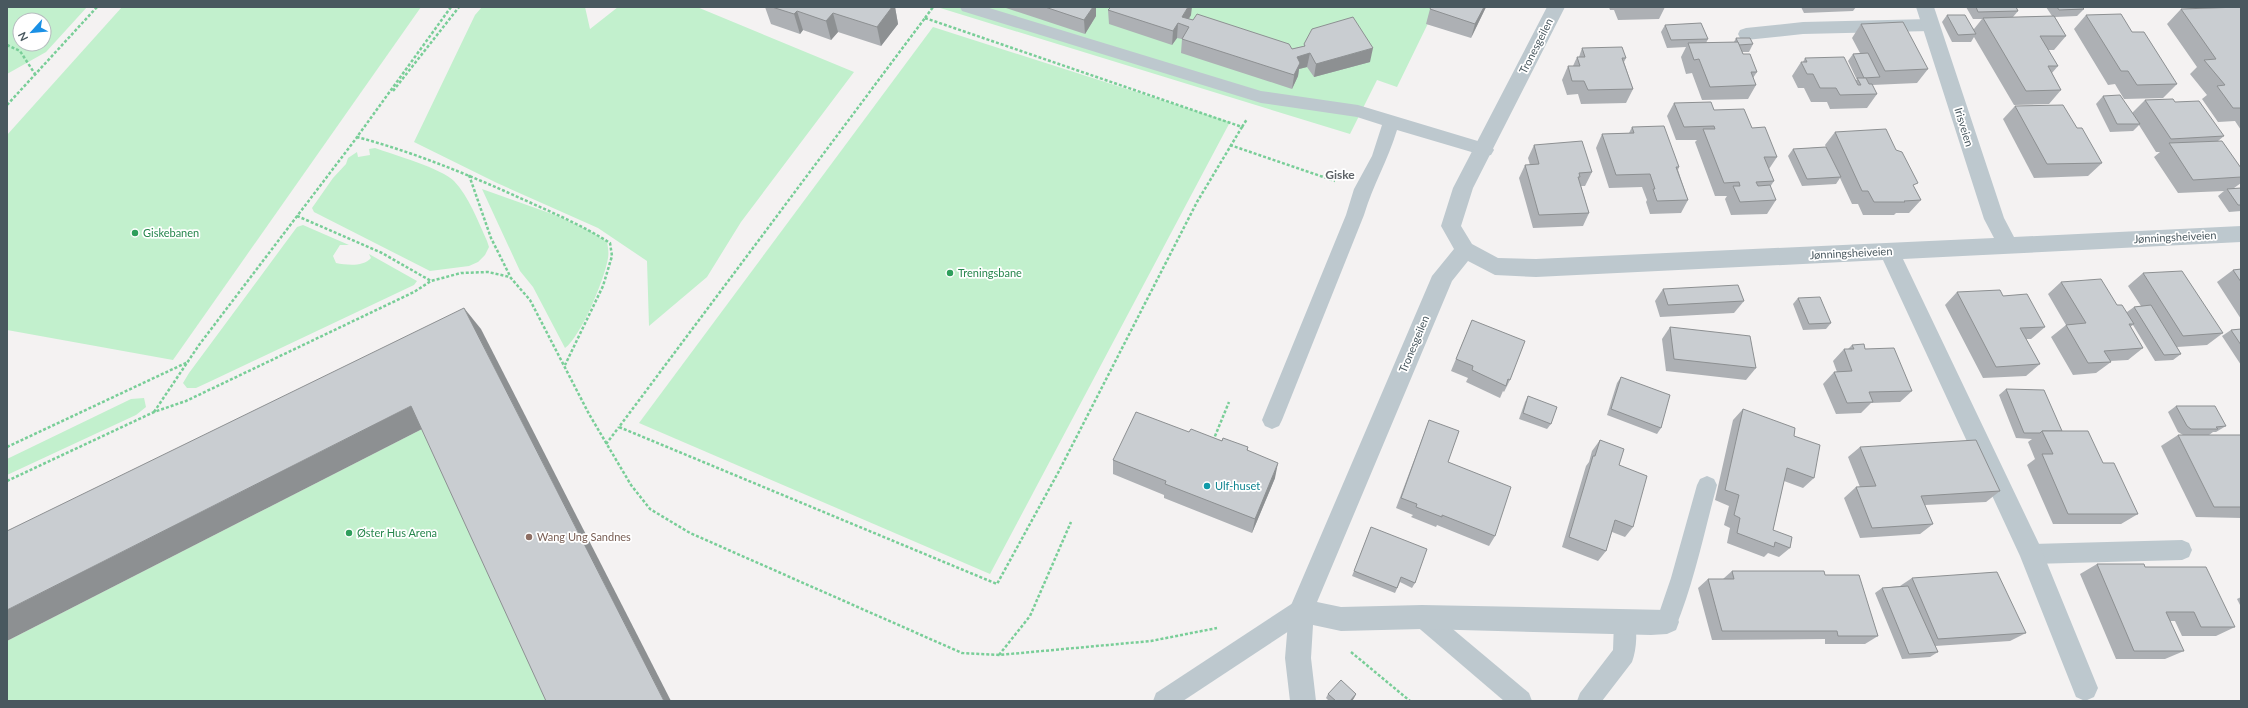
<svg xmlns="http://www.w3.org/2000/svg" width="2248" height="708" font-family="Lato,sans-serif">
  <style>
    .green { fill: #c2f0cd; fill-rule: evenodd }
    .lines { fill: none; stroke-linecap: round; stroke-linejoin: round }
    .path { stroke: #79ce98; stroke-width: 2.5; stroke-dasharray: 3 2; stroke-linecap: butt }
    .service { fill: #bdc8ce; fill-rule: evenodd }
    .minor { fill: #bdc8ce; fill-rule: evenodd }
    .wall { fill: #adb0b4 }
    .shaded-wall { fill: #8d9092 }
    .building { fill: #c9cdd1; stroke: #8d9092 }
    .leisure-dot { fill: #2e9e5b; stroke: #fff; stroke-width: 1.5 }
    .culture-dot { fill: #0f9aa8; stroke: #fff; stroke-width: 1.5 }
    .education-dot { fill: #8d6e63; stroke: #fff; stroke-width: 1.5 }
    .labels { text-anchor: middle; stroke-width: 3.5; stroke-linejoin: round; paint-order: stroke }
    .street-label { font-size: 11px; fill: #49585f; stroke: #fff }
    .leisure-label { font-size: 11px; fill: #27864d; stroke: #fff; text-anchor: start }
    .culture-label { font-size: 11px; fill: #0d838f; stroke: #fff; text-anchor: start }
    .education-label { font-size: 11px; fill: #785e54; stroke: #fff; text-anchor: start }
    .neighbourhood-label { font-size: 12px; font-weight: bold; fill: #5e6367; stroke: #fff }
  </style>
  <rect width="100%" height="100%" fill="#f4f2f2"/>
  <g class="green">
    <path d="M7,7h80l-41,45 -39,22zM20,20h24v24h-24z"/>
    <path d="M122,7h299l-248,353 -166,-30v-195z"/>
    <path d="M482,7h103l5,22 28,-22h79l157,65 -113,150 -34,55 -58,49 -2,-65 -49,-33 -101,-45 -83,-41 61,-127z"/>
    <path d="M937,7h499l-39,80 -20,-7 -27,54z"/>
    <path d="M933,27l297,95 -240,452 -351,-151z"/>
    <path d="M375,148c17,6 68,21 79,33 15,16 24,40 33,60l2,6 -4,8 -7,7 -9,4 -39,5 -116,-59 -2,-4 21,-30 13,-14 2,-6 9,-6 1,5 12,-2 -1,-6z"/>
    <path d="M482,189l73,26 35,16 17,11c1,5 2,11 1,16 -3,20 -27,79 -43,90l-32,-61 -13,-16z"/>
    <path d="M303,225l46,20h-9l-7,11 3,7c11,2 27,4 35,-5l-2,-4 48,27 -3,4 -205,97 -13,6h-9l-4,-5 6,-10 108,-146z"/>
    <path d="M144,398l2,9 -10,8 -129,60v-16l124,-60z"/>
    <path d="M430,425l127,276h-550v-60z"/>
  </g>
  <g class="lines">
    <g class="path">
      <path d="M451,7l-94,130c56,15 110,37 163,61 31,14 62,27 90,45l2,13 -9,30 -38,79"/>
      <path d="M925,18l317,109 -45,75 -138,269 -62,113 -378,-157z"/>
      <path d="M925,18l8,-11"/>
      <path d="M7,45l13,6 15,23"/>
      <path d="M393,91l66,-84"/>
      <path d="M7,105l90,-98"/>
      <path d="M1242,127l5,-8"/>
      <path d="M1230,145l105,36"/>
      <path d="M469,175l22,63 19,38"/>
      <path d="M297,216l85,37 49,28"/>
      <path d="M154,412l45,-67 159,-209"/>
      <path d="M1213,441l16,-39"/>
      <path d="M606,444l13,-17"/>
      <path d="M7,447l181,-85"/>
      <path d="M7,481l147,-69 32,-11 228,-109 17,-11 30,-8 27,-1 22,5 20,23 59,114 42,71 19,24 40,24 272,120 37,2 152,-14 66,-13"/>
      <path d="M1351,652l59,49"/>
      <path d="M999,655l31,-39 41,-94"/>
    </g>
    <g class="service">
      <path d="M960,7h26l275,84 97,14 133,40 3,5 -3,5 -6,1 -88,-26c-9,30 -24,55 -33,85l-82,205 -3,6 -7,3 -7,-3 -3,-6 84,-205 8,-26 18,-33 10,-31 -25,-8 -96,-14 -299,-92z"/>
      <path d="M1930,19l6,2 2,4 -2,4 -6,2 -127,3 -57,6 -6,-2 -2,-4 2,-4 6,-2 57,-6z"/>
      <path d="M1707,476l7,3 3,6c-13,48 -23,98 -42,144l-8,3 -8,-3 -3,-7 15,-44 26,-93 3,-6z"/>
      <path d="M2182,540l7,3 3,7 -3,7 -7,3 -151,4 -7,-3 -3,-7 3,-7 7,-3z"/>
      <path d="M1301,600l8,3 3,7 -3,7 -17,12 -109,72h-30l3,-8 137,-90z"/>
      <path d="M1422,607l8,3 99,83 3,8h-28l-90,-77 -3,-7 3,-7z"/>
      <path d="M1625,612l8,3c5,13 4,34 -1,47l-30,39h-25l3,-8 33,-43 1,-28 3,-7z"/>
    </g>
    <path class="minor" d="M1547,7h18l-92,181 -12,38 11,18 26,14 38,1 458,-21 -10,-19 -68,-212h18l70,211 10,19 227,-11v16l-338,17 137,287 58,142 -4,9 -9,4 -9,-4 -56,-141 -137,-296 -347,17 -41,-2 -27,-14 -16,20 -135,321 24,5 81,-2 245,5 9,4 3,8 -3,8 -9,4 -16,1 -229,-6 -81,2 -28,-6 -2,33 5,43h-26l-5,-43 4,-48 143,-334 22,-27 -13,-23 12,-38z"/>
  </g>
  <g class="wall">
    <path d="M765,7h130l3,17 -17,22 -43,-14 -7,8 -28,-10 -3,4 -29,-10z"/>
    <path d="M1003,7h93v9l-11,18z"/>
    <path d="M1486,7l-15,31 -45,-14 4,-15z"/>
    <path d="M1609,7h56l-6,12 -41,1 -4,-10h-4z"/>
    <path d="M1801,7h55l-3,4 -49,2z"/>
    <path d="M1966,7h50l2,4 -5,6 39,-1 -6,-9h36l2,2 -7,7 -22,1 11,19 -12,14h-6l10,16 -6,7 9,17 -12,14 -35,1 -40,-68 -3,5h-19l-10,-20 5,-7 27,14 8,-10h-9z"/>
    <path d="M2181,9h60v121l-6,-9 -17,1 -16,-23 5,-4 -17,-21 7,-7 -30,-43z"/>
    <path d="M1108,10l83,5 -2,4 103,30 12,-3v-2l66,18 -56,15 -7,-10 -8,2 -1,7 -6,13 -111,-36 1,-14 -5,-1 -5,7 -63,-21z"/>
    <path d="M2086,15l46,17 45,52 -14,14 -39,1 -9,-15 -7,1 -34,-56z"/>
    <path d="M1861,24l67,45 -11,14 -45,2 5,9 -10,14 -37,1 -3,-7h-16l-7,-14h-6l-6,-12 9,-14h2l2,-4 51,22h1l-9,-19 5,-7 7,-1 -8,-15z"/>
    <path d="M1665,25l43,14 -2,4 28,-1 2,-4 17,6 -4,8h-7l1,2 14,18 -4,6 3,7 -8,14 -46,1 -10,-27 -6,1 -5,-17 5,-10 -19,1 -6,-16z"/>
    <path d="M1582,48l44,10 -2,4 9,27 -7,14 -45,1 -3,-10 -11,1 -5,-15 6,-14h5l4,-9h2z"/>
    <path d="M2103,96l29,17 13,-13 30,2 49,34 -6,5 23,27v15l-7,5h7v23l-12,1 -11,-16 6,-5 -46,2 -24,-36 6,-5h-4l-17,-27 -6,6 -23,1 -14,-28z"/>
    <path d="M1674,103l40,7 38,18 25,29 -8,12 5,12 -4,6 6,13 -9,14 -36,1 -6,-16 2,-3h-12l-20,-54 2,-2h-21l-9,-24z"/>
    <path d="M2015,106l62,22 25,35 -14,13 -54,2 -31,-59z"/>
    <path d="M1632,127l47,40 -1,3 10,30 -7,13 -31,1 -4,-12 1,-2 -5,-13 -33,1 -13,-40 6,-14 27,-1z"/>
    <path d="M1835,132l79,55 7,13 -12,13h-13l-2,2h-31l-5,-11h-6l-12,-26 -4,6 -34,2 -14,-30 5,-7 33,-2 -1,-2z"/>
    <path d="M1534,145l58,27 -7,14h-4l8,27 -6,13 -50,2 -14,-50 6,-13h5l-2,-7z"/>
    <path d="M2241,269v50l-24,-37 16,-12z"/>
    <path d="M2143,273l80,60 -16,12 -30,2 4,7 -8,6 -18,1 -22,-36 -3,2 13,21 -15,12 -18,1 1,1 -15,11 -23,2 -22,-38 15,-12 -18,-31 13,-12 56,23 10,7 7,-5 7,-1 -13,-20z"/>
    <path d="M1663,289l81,12 -10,12 -74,4 -5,-16z"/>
    <path d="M1957,292l46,4 42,31 -14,12h-5l14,25 -14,12 -43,2 -38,-73z"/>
    <path d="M1798,298l33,25 -5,6 -23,1 -10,-26z"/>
    <path d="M1472,320l38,60 -6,12 -1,-1 -3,7 -34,-16 2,-4 -17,-7z"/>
    <path d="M1670,327l86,41 -10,12 -80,-9 -4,-32z"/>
    <path d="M2241,329v36l-19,-29 9,-6z"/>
    <path d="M1852,345l13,4 47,42 -12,11 -29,1 -10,10 -25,1 -13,-30 11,-12h3l-4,-11 11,-12h4z"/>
    <path d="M1621,377l40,51 -4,6 -50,-19 10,-32z"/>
    <path d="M2006,389l56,42 41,32 35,51 -17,10h-68l-26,-59 8,-6 -7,-17 4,-3 -16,-1 -17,-43z"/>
    <path d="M1528,396l23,28 -4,5 -28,-10 6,-17z"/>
    <path d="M2176,406l50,20 -10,6h-3l-4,3h-26l-5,-3 -10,-20z"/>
    <path d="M1743,409l51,27 20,42 -11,10 -19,-7 -11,49 17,18 -11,9 -11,-4 -4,4 -37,-14 3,-15 -6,-3 5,-19 -14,-6 18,-80z"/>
    <path d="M1429,420l19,42 47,74 -6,10 -52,-21 -1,2 -25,-10 2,-2 -17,-7 29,-77z"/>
    <path d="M1189,432l59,15v4l27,27 -23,55 -88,-35v-3l-51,-21v-14z"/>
    <path d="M2178,435h63v83l-45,-1 -35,-71z"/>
    <path d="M1600,440l19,25 14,62 -8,10 -13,-5 -6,19 -8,10 -36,-14 24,-81 3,-4 3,-11z"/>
    <path d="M1860,447l140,44 -14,11 -61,3 8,19 -13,10 -60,4 -16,-40 12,-11h4l-12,-30z"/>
    <path d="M1371,527l44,56 -3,5 -12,-6 -5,11 -43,-17z"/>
    <path d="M2097,564l48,3 90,60 -19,9h-34l-7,-15h-5l14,30 -19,8h-49l-36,-85z"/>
    <path d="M1732,571l93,4 53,61 -13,8h-40v-5l-113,1 -14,-52 10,-9h15z"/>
    <path d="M1912,578l114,55 -16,8 -75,5 3,6 -8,5 -28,2 -27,-66 7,-5 18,-2z"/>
    <path d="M2241,597v10l-4,-8z"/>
    <path d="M1328,694h28l-2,4 -2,3h-23l-3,-3z"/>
  </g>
  <g class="shaded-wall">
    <path d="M892,7h3l3,17 -17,22 -4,-19z"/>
    <path d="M1093,7h3v9l-11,18 -1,-14z"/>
    <path d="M1188,7h4l-1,8 -7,11 -2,-9z"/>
    <path d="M1484,7h2l-15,31 4,-14z"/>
    <path d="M797,11l6,19 -3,4 -6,-20z"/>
    <path d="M833,13l5,19 -7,8 -5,-19z"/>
    <path d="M1178,23l-1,15 -5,7 1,-14z"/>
    <path d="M1373,48l-3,14 -56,15 2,-13z"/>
    <path d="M1310,53l-3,14 -8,2 -1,7 -6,13 5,-32z"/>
    <path d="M464,308l17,21 190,372h-7z"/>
    <path d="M411,406l19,19 -423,216v-31z"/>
    <path d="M1278,463l-3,15 -23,55 3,-14z"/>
    <path d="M1356,694l-2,4 -2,3h-2z"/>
  </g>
  <g class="building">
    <path d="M772,7h120l-15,20 -44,-14 -7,8 -29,-10 -3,3z"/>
    <path d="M1045,7h48l-9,13z"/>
    <path d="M1111,7h77l-6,10 11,3 4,-6 92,30 3,5 13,-3 -1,-2 8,-15 41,-12 20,31 -57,16 -6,-11 -13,4 3,6 -6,12 -112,-36 7,-12 -11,-4 -5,8 -65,-21z"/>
    <path d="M1431,7h53l-9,17 -45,-15z"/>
    <path d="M1976,7h40l2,4 -40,1z"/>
    <path d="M2057,7h25l2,2 -25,1z"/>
    <path d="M2240,7l1,2v76h-1h1v23h-8l-16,-22 8,-1 -21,-25 12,-1 -35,-50z"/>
    <path d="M2121,14l11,18h12l33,52 -40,1 -9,-14h-7l-35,-56z"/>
    <path d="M1947,15h18l11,19 -18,1z"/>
    <path d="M2054,16l12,20h-26l18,30h-10l13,24 -35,1 -43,-73z"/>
    <path d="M1903,22l25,47 -43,2 -24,-47z"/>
    <path d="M1701,23l7,16 -37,1 -6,-15z"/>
    <path d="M1736,38h14l3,6 -14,1z"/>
    <path d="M1738,42l5,12h7l7,18h-6l5,13 -46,2 -11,-28 -5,1 -6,-17z"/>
    <path d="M1622,47l4,11h-4l11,31 -45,1 -4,-9h-12l-4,-15h12l-3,-9h8l-3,-9z"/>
    <path d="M1868,53l12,24 -16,1 -11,-24z"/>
    <path d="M1844,57l14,28h3l-4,-7h9l3,6h3l5,10 -37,1 -4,-7h-16l-7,-14h-6l-6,-12h6l-2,-4z"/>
    <path d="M2120,95l20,29h-23l-14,-28z"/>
    <path d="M2173,99l2,3 24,-1 25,35 -53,3 -26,-39z"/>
    <path d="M1711,102l3,8 30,-1 8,19 13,-1 12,30h-13l10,24 -18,1 2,4 12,-1 6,15 -36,2 -7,-16h7l-1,-4 -15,1 -21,-54h12l-1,-3 -30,1 -10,-24z"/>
    <path d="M2063,105l14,23h5l20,35 -55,1 -32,-58z"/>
    <path d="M1664,126l15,41h-3l12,33 -31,1 -4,-12h2l-5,-15 -34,1 -14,-41 32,-1 -2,-6z"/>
    <path d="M1886,129l10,21 6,2 16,31 -5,2 8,15 -17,1 1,1h-31l-6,-11h-6l-27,-59z"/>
    <path d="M1582,141l10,31 -13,1 1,4h-2l11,36 -50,2 -14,-50 14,-1 -5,-19z"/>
    <path d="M2222,141l19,27v9l-48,3 -24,-37z"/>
    <path d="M1826,147l15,30 -34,2 -14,-30z"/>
    <path d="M2241,188v17h-3l-11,-16z"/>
    <path d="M2241,269v13l-8,-12z"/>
    <path d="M2182,271l41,62 -40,3 -40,-63z"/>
    <path d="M2101,279l16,26h5l12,19h-5l14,24 -39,3 7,11 -23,1 -22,-38 20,-2 -25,-41z"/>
    <path d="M1738,285l6,16 -76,4 -5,-16z"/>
    <path d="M2000,290l3,6 24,-2 18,33 -25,1 20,36 -44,3 -39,-75z"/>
    <path d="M1820,297l11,26 -22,1 -11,-26z"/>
    <path d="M2151,305l30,49 -17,1 -30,-48z"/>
    <path d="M464,308l200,393h-118l-135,-295 -404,204v-79z"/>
    <path d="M1472,320l53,21 -15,39 -2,-1 -2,7 -34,-16 1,-4 -17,-7z"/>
    <path d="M1670,327l80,9 6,32 -82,-9z"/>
    <path d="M2241,329v16l-10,-15z"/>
    <path d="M1864,344l1,5 29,-1 18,43 -43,1 4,10 -26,1 -13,-31 18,-1 -8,-22h10l-2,-4z"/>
    <path d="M1621,377l49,18 -9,33 -50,-19z"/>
    <path d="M2006,389l38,1 18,41h-20l-2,2h-16z"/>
    <path d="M1528,396l29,11 -6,17 -28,-11z"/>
    <path d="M2176,406h39l11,20 -10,1 2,2h-27l-4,-3z"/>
    <path d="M1743,409l52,19 -1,8 26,9 -6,33 -27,-10 -14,62 19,7 -2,11 -15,-6 -1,5 -37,-14 3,-15 -6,-3 5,-20 -14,-5z"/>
    <path d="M1136,412l53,20 2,-3 31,12 1,-3 25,9 -1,3 31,13 -23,56 -90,-35 1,-3 -53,-21z"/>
    <path d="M1429,420l30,11 -11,31 63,25 -16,49 -53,-21v2l-26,-10 1,-3 -16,-6z"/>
    <path d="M2042,431h46l15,32h11l24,51h-70l-26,-60h11z"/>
    <path d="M2178,435h63v72h-27z"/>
    <path d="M1600,440l24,9 -5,16 28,11 -14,51 -18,-7 -9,31 -37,-14 24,-81h2z"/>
    <path d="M1976,440l24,51 -79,5 12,28 -61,4 -16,-41 20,-1 -16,-39z"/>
    <path d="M1371,527l56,22 -12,34 -14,-6 -4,11 -43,-17z"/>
    <path d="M2097,564h47l1,3h61l29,60h-34l-7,-15h-28l18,39h-50z"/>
    <path d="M1732,571h92l1,4h34l19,61h-40l-1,-5h-115l-14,-52h26z"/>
    <path d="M1997,572l29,61 -88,6 -26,-61z"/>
    <path d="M1908,586l30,66 -29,2 -27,-66z"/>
    <path d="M1341,680l15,14 -6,7h-14l-8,-7z"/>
  </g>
  <g class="leisure-dot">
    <circle cx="135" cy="233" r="4"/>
    <circle cx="950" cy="273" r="4"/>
    <circle cx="349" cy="533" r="4"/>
  </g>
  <circle class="culture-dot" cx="1207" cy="486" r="4"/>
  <circle class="education-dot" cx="529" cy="537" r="4"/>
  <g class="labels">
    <g class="street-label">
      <text transform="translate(1536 46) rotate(-63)" y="4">Tronesgeilen</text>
      <text transform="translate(1964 127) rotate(73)" y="4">Irisveien</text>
      <text transform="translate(2175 237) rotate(-3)" y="4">Jønningsheiveien</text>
      <text transform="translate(1851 253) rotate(-3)" y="4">Jønningsheiveien</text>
      <text transform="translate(1414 344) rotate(-67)" y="4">Tronesgeilen</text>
    </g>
    <g class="leisure-label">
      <text x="143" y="237">Giskebanen</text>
      <text x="958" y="277">Treningsbane</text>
      <text x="357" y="537">Øster Hus Arena</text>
    </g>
    <g class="culture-label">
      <text x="1215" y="490">Ulf-huset</text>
    </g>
    <g class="education-label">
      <text x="537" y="541">Wang Ung Sandnes</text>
    </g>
    <g class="neighbourhood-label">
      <text x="1340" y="179">Giske</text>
    </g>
  </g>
  <rect width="2248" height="708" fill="none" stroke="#49585f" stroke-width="16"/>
  <g transform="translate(32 32) rotate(243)"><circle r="19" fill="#ffffff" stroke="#b6bcbf"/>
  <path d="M0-3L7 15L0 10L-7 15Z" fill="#1a90e5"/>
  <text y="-6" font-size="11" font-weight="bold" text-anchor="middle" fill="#49585f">N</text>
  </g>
</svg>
